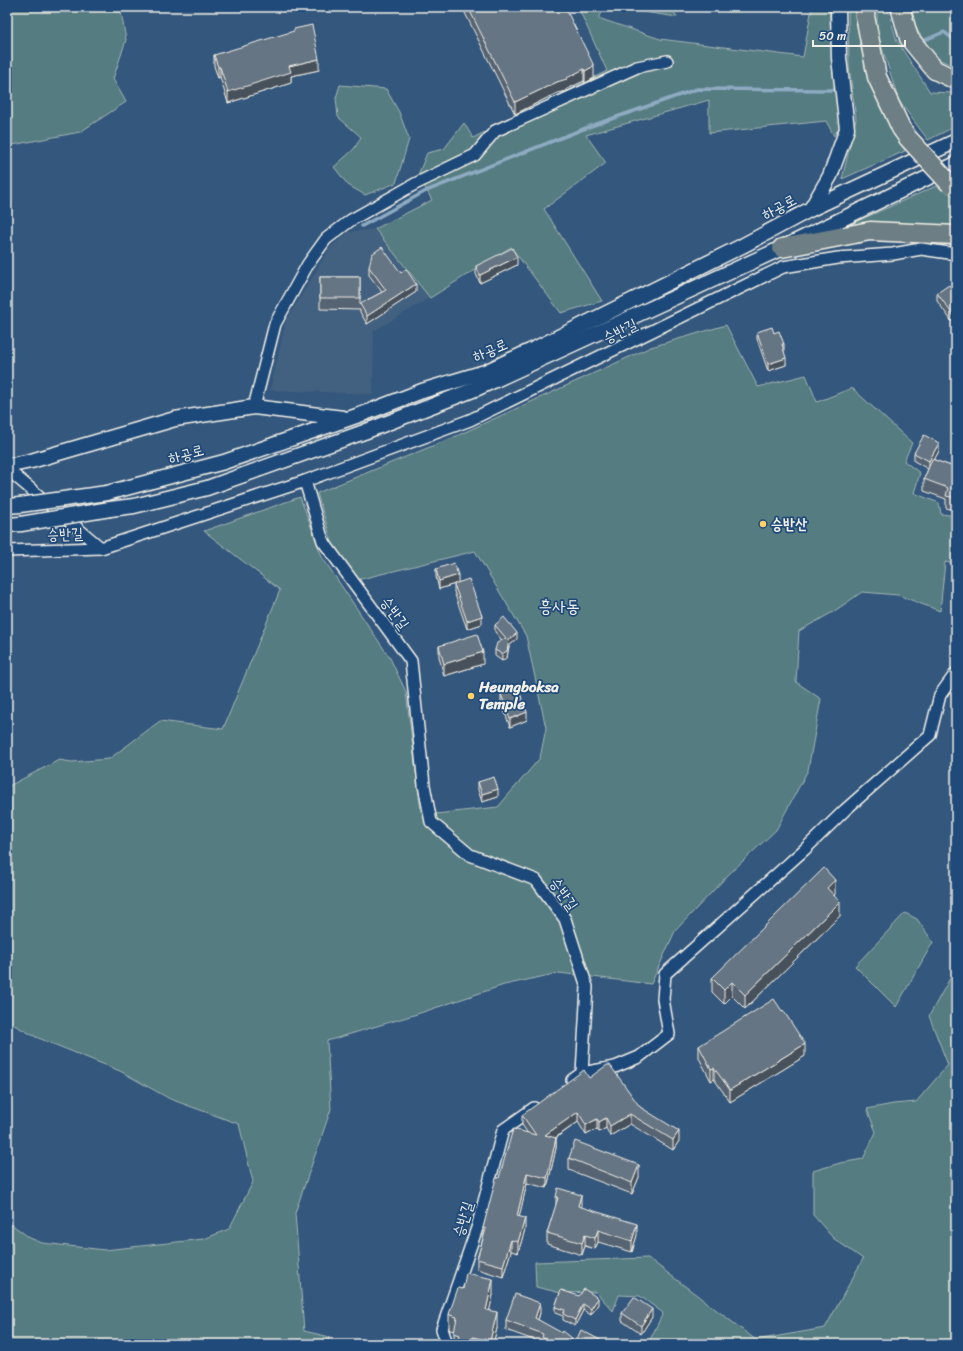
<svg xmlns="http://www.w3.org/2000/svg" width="963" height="1351" font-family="Sriracha,'Poor Story',sans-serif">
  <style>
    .built { fill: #43607f }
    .green { fill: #547b81; stroke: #a4b6b4 }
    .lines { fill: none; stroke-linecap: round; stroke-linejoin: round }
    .stream { stroke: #8eabc2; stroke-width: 3.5 }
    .minor-casing { stroke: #f4f1e8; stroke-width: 14 }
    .tertiary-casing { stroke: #f4f1e8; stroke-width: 17 }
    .trunk-casing { stroke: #f4f1e8; stroke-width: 21 }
    .minor { stroke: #1f4a7a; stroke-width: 11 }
    .tertiary { stroke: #1f4a7a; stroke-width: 14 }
    .trunk { stroke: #6d7e84; stroke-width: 18 }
    .tertiary-bridge-casing { stroke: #f4f1e8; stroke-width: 17; stroke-linecap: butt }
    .trunk-bridge-casing { stroke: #f4f1e8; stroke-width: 21; stroke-linecap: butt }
    .tertiary-bridge { stroke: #1f4a7a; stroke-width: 14 }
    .trunk-bridge { stroke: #6d7e84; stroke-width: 18 }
    .wall { fill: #576472; stroke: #f4f1e8 }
    .shaded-wall { fill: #47515c; stroke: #f4f1e8 }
    .building { fill: #657484; stroke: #f4f1e8 }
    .poi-dot { fill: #ffd166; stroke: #1f4a7a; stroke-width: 1.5 }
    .labels { text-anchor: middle; stroke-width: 3.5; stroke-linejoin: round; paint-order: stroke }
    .street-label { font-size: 15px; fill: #f4f1e8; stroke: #1f4a7a }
    .poi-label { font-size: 15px; font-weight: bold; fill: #f4f1e8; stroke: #1f4a7a; text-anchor: start }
    .quarter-label { font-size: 17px; fill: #f4f1e8; stroke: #1f4a7a }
  </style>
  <rect width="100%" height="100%" fill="#34577d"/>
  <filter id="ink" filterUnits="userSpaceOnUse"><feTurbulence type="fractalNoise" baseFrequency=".025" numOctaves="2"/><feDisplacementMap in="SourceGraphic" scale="8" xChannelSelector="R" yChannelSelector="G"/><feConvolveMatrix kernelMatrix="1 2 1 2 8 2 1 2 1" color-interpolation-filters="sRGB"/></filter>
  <g filter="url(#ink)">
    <path class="built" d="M375,229l55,69 -56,33 -1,63 -103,-4 16,-69 44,-73 18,-16z"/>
    <g class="green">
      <path d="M7,7h73l41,5 5,28 -13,39 13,23 -46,30 -73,14z"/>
      <path d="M578,7h29l-9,11 62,21 143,18 9,-50h17l5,68 6,51 -6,10 -8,-15 -117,12v-33l-123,35 20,28 -62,46 58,92 -41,12 -50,-66 -81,51 -55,-69 57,-29 -14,-25 9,-22 17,-4 20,-26 9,15 134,-67z"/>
      <path d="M610,7h61l6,10z"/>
      <path d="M848,7h12v36l14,50 31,58 -63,28 14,-60 -7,-53z"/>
      <path d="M877,7h10l10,34 33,51 26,1v33l-28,14 -29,-39 -22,-69z"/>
      <path d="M912,7h44v60l-20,-9 -21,-31z"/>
      <path d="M340,85l46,4 13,23 10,27 -13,44 -31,12 -17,-10 -14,-18 20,-18 7,-12 -23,-20 -2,-19z"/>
      <path d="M936,186l20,11v29l-8,-1 -108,4z"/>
      <path d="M726,325l32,62 48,-12 11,27 35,-14 60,55 -8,18 16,12 -6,20 25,10 2,11 15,2v48l-11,-2 -5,49 -42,-16 -36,-3 -29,20 -34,19 -3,51 25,17 -13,71 -32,60 -47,44 -54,57 -24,53 -92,-11 -55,12 -87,29 -90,27 4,68 -36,104 9,118 26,6 -4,7h-319v-132l4,12 19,14 12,5 63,7 99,-11 25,-10 24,-47 -14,-58 -69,-25 -50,-28 -84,-34 -29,-16v-234l52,-27 13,2 37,-3 51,-38 63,8 57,-139 -76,-59 96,-34 22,60 68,101 16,34 15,120 15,2 62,-7 42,-49 6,-30 -20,-92 -51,-85 -118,29 -25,-38 -15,-49 135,-55 199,-91z"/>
      <path d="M905,913l12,6 16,23 -37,65 -41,-41z"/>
      <path d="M956,970v374h-308l15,-31 -23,-17 -21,-1 -6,16 -17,-19 -35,1 -25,-6 -1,-25 113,-4 108,82 69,-12 38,-69 -30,-21 -20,-23v-44l27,-8 23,-4 13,-27 -9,-23 26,-5 23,-2 32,-37 -19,-49 20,-36z"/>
    </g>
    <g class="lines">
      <g class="stream">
        <path d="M925,40l19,-8 12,9"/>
        <path d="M362,226l64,-35 165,-65 106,-37 135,1 4,-2"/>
      </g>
      <g class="minor-casing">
        <g id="minor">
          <path d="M254,407l21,-83 33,-60 18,-25 25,-19 64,-36 60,-29 20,-24 142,-64 30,-6"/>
          <path d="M7,469l94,79"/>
          <path d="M305,481l18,60 88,120 13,124 7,37 39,33 66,25 29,39 22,68 -5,86 -10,7"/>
          <path d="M7,551l94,-3 204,-67 165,-61 313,-153 55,-9 55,-4 28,-5 35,5"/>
          <path d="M582,1073l33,-6 24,-10 30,-23 -6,-35 2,-25 139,-124 41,-40 85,-75 10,-40 16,-22"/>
          <path d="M447,1344l-5,-15 35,-101 26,-98 31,-22"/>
        </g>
      </g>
      <g class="tertiary-casing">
        <g id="tertiary">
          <path d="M811,209l19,-33 17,-47 -8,-71 -1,-51"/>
          <path d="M7,466l24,-5 144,-42 79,-12 89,11"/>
          <path d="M107,493l117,-31 141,-49 57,-22 63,-19 45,-21 212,-105 69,-37 145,-68"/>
          <path d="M7,506l13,-1"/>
          <path d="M110,509l24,-3 73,-18 157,-56 114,-44 304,-140 174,-84"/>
          <path d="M7,525l14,-1"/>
        </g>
      </g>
      <g class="trunk-casing">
        <g id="trunk">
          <path d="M866,7l-1,9 12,61 24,51"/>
          <path d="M900,7l9,31 26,32 21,10"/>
          <path d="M782,248l88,-17 86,4"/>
        </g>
      </g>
      <use href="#minor" class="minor"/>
      <use href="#tertiary" class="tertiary"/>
      <use href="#trunk" class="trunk"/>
      <g class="tertiary-bridge-casing">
        <g id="tertiary-bridge">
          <path d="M20,505l87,-12"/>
          <path d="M21,524l89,-15"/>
        </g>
      </g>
      <g class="trunk-bridge-casing">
        <path id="trunk-bridge" d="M901,128l7,10 42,46"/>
      </g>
      <use href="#tertiary-bridge" class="tertiary-bridge"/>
      <use href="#trunk-bridge" class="trunk-bridge"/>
    </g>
    <g class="wall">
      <path d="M465,7h100l29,71 -9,5 -1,-2 -17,8v2l-10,2 -42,21 -50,-101z"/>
      <path d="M214,55l105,15 -28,6v7l-63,20 -8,-26 -2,1 -4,-12z"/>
      <path d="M517,265l-37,18 -4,-9v-8z"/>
      <path d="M369,267l32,6 15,19 -49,32 -7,-12v-2l-40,-1v-32h40v27l22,-12 -13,-17z"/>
      <path d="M937,293l19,2v32l-19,-26z"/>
      <path d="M757,332l17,1 10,11v7l2,14 -18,6 -11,-32z"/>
      <path d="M956,445v65l-10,-2v-9l-22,-8v-12l4,-10 -14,-8v-8l25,-2 -5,9 17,6z"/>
      <path d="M436,569l22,14 24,41 -15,5 -13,-37v-8h1l-16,5 -3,-12z"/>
      <path d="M495,625l22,14 -8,7 -2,11 -5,4 -7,-5v-6l7,-10 -7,-8z"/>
      <path d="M439,646l44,18 -39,12 -5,-19z"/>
      <path d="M501,694l26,26 -17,7 -9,-25z"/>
      <path d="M478,782l20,15 -16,5 -4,-12z"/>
      <path d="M835,894l-1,2 6,20 -95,93 -13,-13 -8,8 -12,-12v-14z"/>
      <path d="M699,1046l106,10 -75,46 -16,-23 -3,2 -12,-23z"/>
      <path d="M589,1078l51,29 39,34 -6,9 -43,-26 -20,12 -4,-8 -7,4 -2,-3 -11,6 -8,-13 -22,16v10l-9,40 -20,-5 -8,34 6,12 -7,24 -7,-2 -8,26 -26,-8v-10l6,-21v-10l16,-50 28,-46 -5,-7v-10z"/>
      <path d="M569,1158l70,19 -7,17 -63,-24z"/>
      <path d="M556,1197l25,10 56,28 -5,17 -34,-10 -3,7 -10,-3 -3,9 -35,-11v-11l9,-27z"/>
      <path d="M561,1290l37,14 -7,11 -8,-5 -8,16 -12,-6v-4l-8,-3v-6z"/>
      <path d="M493,1295l-4,16 8,17 -4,16h-39v-13l-4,-1 -1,-1v-15z"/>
      <path d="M540,1313l-2,7 34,24h-30v-1l-36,-13v-10z"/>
      <path d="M622,1313l30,4 -11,17 -19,-13z"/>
    </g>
    <g class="shaded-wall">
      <path d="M319,59v11l-28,6v7l-63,20v-11l61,-26z"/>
      <path d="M594,66v12l-9,5v-12z"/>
      <path d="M218,67h2v10l-2,1z"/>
      <path d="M584,69v12l-17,8v2l-10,2 -42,21v-12z"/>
      <path d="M517,257v8l-37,18v-8z"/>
      <path d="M416,284v8l-49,32v-8z"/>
      <path d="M786,358v7l-18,6v-7z"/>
      <path d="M939,443v8l-10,18v-8z"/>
      <path d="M458,575v8l-19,6v-8z"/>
      <path d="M482,616v8l-15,5v-8z"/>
      <path d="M517,633v6l-8,7 -2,11 -5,4v-7l7,-14z"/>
      <path d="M483,652v12l-39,12v-12z"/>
      <path d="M527,712v8l-17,7v-8z"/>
      <path d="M498,789v8l-16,5v-8z"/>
      <path d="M835,880v14l-8,8v-14z"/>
      <path d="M840,902v14l-95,93v-14z"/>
      <path d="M732,982v14l-8,8v-14z"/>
      <path d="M805,1044v12l-75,46v-12z"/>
      <path d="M714,1068v11l-3,2v-12z"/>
      <path d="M578,1112v10l-33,23v-10z"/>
      <path d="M630,1114v10l-20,12v-10z"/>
      <path d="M606,1118v10l-7,4v-10z"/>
      <path d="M597,1119v10l-11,6v-10z"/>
      <path d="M679,1131v10l-6,9v-10z"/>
      <path d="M556,1138v10l-9,40v-10z"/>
      <path d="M639,1165v12l-7,17v-11z"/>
      <path d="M527,1173v10l-10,43v-10z"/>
      <path d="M581,1195v11l-3,11v-11z"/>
      <path d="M525,1218v11l-7,24v-11z"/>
      <path d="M637,1224v11l-5,17v-11z"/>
      <path d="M598,1230v12l-3,7v-11z"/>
      <path d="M585,1235v11l-3,9v-12z"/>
      <path d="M511,1240v11l-8,26v-11z"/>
      <path d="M493,1279v16l-7,30v-15z"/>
      <path d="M598,1298v6l-7,11v-6z"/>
      <path d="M540,1303v10l-5,15v-10z"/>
      <path d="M583,1304v6l-8,16v-6z"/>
      <path d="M652,1309v8l-11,17v-8z"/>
      <path d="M497,1312v16l-4,16h-3v-3z"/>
      <path d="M572,1338v6h-2z"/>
    </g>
    <g class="building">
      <path d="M468,7h97l29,59 -9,5 -1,-2 -17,9v1l-10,3 -42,20z"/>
      <path d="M312,25l7,34 -30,7 2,6 -63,20 -8,-25h-2l-4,-12 80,-24v-2z"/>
      <path d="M382,247l19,26 5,-4 10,15 -49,32 -7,-12 26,-14 -17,-23 3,-13z"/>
      <path d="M512,248l5,9 -37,18 -4,-9z"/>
      <rect x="320" y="277" width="40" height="21"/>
      <path d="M949,285l7,10v24l-19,-26z"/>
      <path d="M772,327l2,6 5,-2 5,13h-2l4,14 -18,6 -11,-32z"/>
      <path d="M924,435l15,8 -10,18 -15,-8z"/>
      <path d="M955,445h1v53l-10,-2 2,-8 -24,-9 8,-20 19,7z"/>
      <path d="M454,563l4,12 -19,6 -3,-12z"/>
      <path d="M469,579l13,37 -15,5 -13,-37z"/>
      <path d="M504,617l13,16 -8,7 -2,11 -5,3 -7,-4 2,-7 9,-5 -11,-13z"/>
      <path d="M477,634l6,18 -39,12 -5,-18z"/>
      <path d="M518,688l9,24 -17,7 -9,-25z"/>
      <path d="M494,777l4,12 -16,5 -4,-12z"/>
      <path d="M824,868l11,12 -8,8 13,14 -95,93 -13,-13 -8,8 -12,-12z"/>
      <path d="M774,999l8,12 1,-1 22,34 -75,46 -16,-22 -3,1 -12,-23z"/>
      <path d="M607,1065h3l30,42 39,24 -6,9 -43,-26 -20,12 -4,-8 -7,4 -2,-3 -11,6 -8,-13 -33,23 11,3 -9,40 -20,-5 -10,43 8,2 -7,24 -7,-2 -8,26 -26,-7 9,-30 -3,-1 13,-50h3l14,-49 23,6 -14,-20 62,-45 5,8z"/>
      <path d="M575,1141l64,24 -7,18 -63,-25z"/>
      <path d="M558,1188l23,7 -3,11 59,18 -5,17 -34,-11 -3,8 -10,-3 -3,8 -35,-10 11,-35 -2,-1z"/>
      <path d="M466,1273l27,6 -7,31 11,2 -7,29 -17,-4 -1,5 -13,-3 1,-4 -6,-2 3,-16 -7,-2 -1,-1 9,-26 5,1z"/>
      <path d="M584,1289l14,9 -7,11 -8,-5 -8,16 -12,-6 2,-4 -10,-3 6,-17 18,6z"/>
      <path d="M515,1294l25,9 -5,15 27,15 1,-2 9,7 -2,6 -5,-2 -1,2h-10l-12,-7 1,-3 -37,-14z"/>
      <path d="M634,1297l18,12 -11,17 -19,-13z"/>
      <path d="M581,1330l21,11 -1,3h-24l-2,-1z"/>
    </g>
  </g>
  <g class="poi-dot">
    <circle cx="763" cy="524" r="4"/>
    <circle cx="471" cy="696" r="4"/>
  </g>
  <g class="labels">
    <g class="street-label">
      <text transform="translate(779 207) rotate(-28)" y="5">하공로</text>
      <text transform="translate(620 331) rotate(-26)" y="5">승반길</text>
      <text transform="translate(490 350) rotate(-23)" y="5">하공로</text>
      <text transform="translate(186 454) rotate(-15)" y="5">하공로</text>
      <text transform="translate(65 534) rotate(-2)" y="5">승반길</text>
      <text transform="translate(395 613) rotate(54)" y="5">승반길</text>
      <text transform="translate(564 894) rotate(55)" y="5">승반길</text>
      <text transform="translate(463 1219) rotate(-73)" y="5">승반길</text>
    </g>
    <g class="poi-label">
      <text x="771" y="529">승반산</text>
      <text x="479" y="692">Heungboksa<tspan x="479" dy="17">Temple</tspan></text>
    </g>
    <g class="quarter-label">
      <text x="559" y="612">흥사동</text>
    </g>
  </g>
  <rect width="963" height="1351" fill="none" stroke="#1f4a7a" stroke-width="24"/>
  <rect x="12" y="12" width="939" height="1327" fill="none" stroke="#f4f1e8" stroke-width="1.5" filter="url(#ink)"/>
  <path d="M813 40v6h92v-6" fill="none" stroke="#f4f1e8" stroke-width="2"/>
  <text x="819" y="40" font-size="12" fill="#f4f1e8" stroke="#1f4a7a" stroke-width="3" paint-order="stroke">50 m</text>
</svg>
